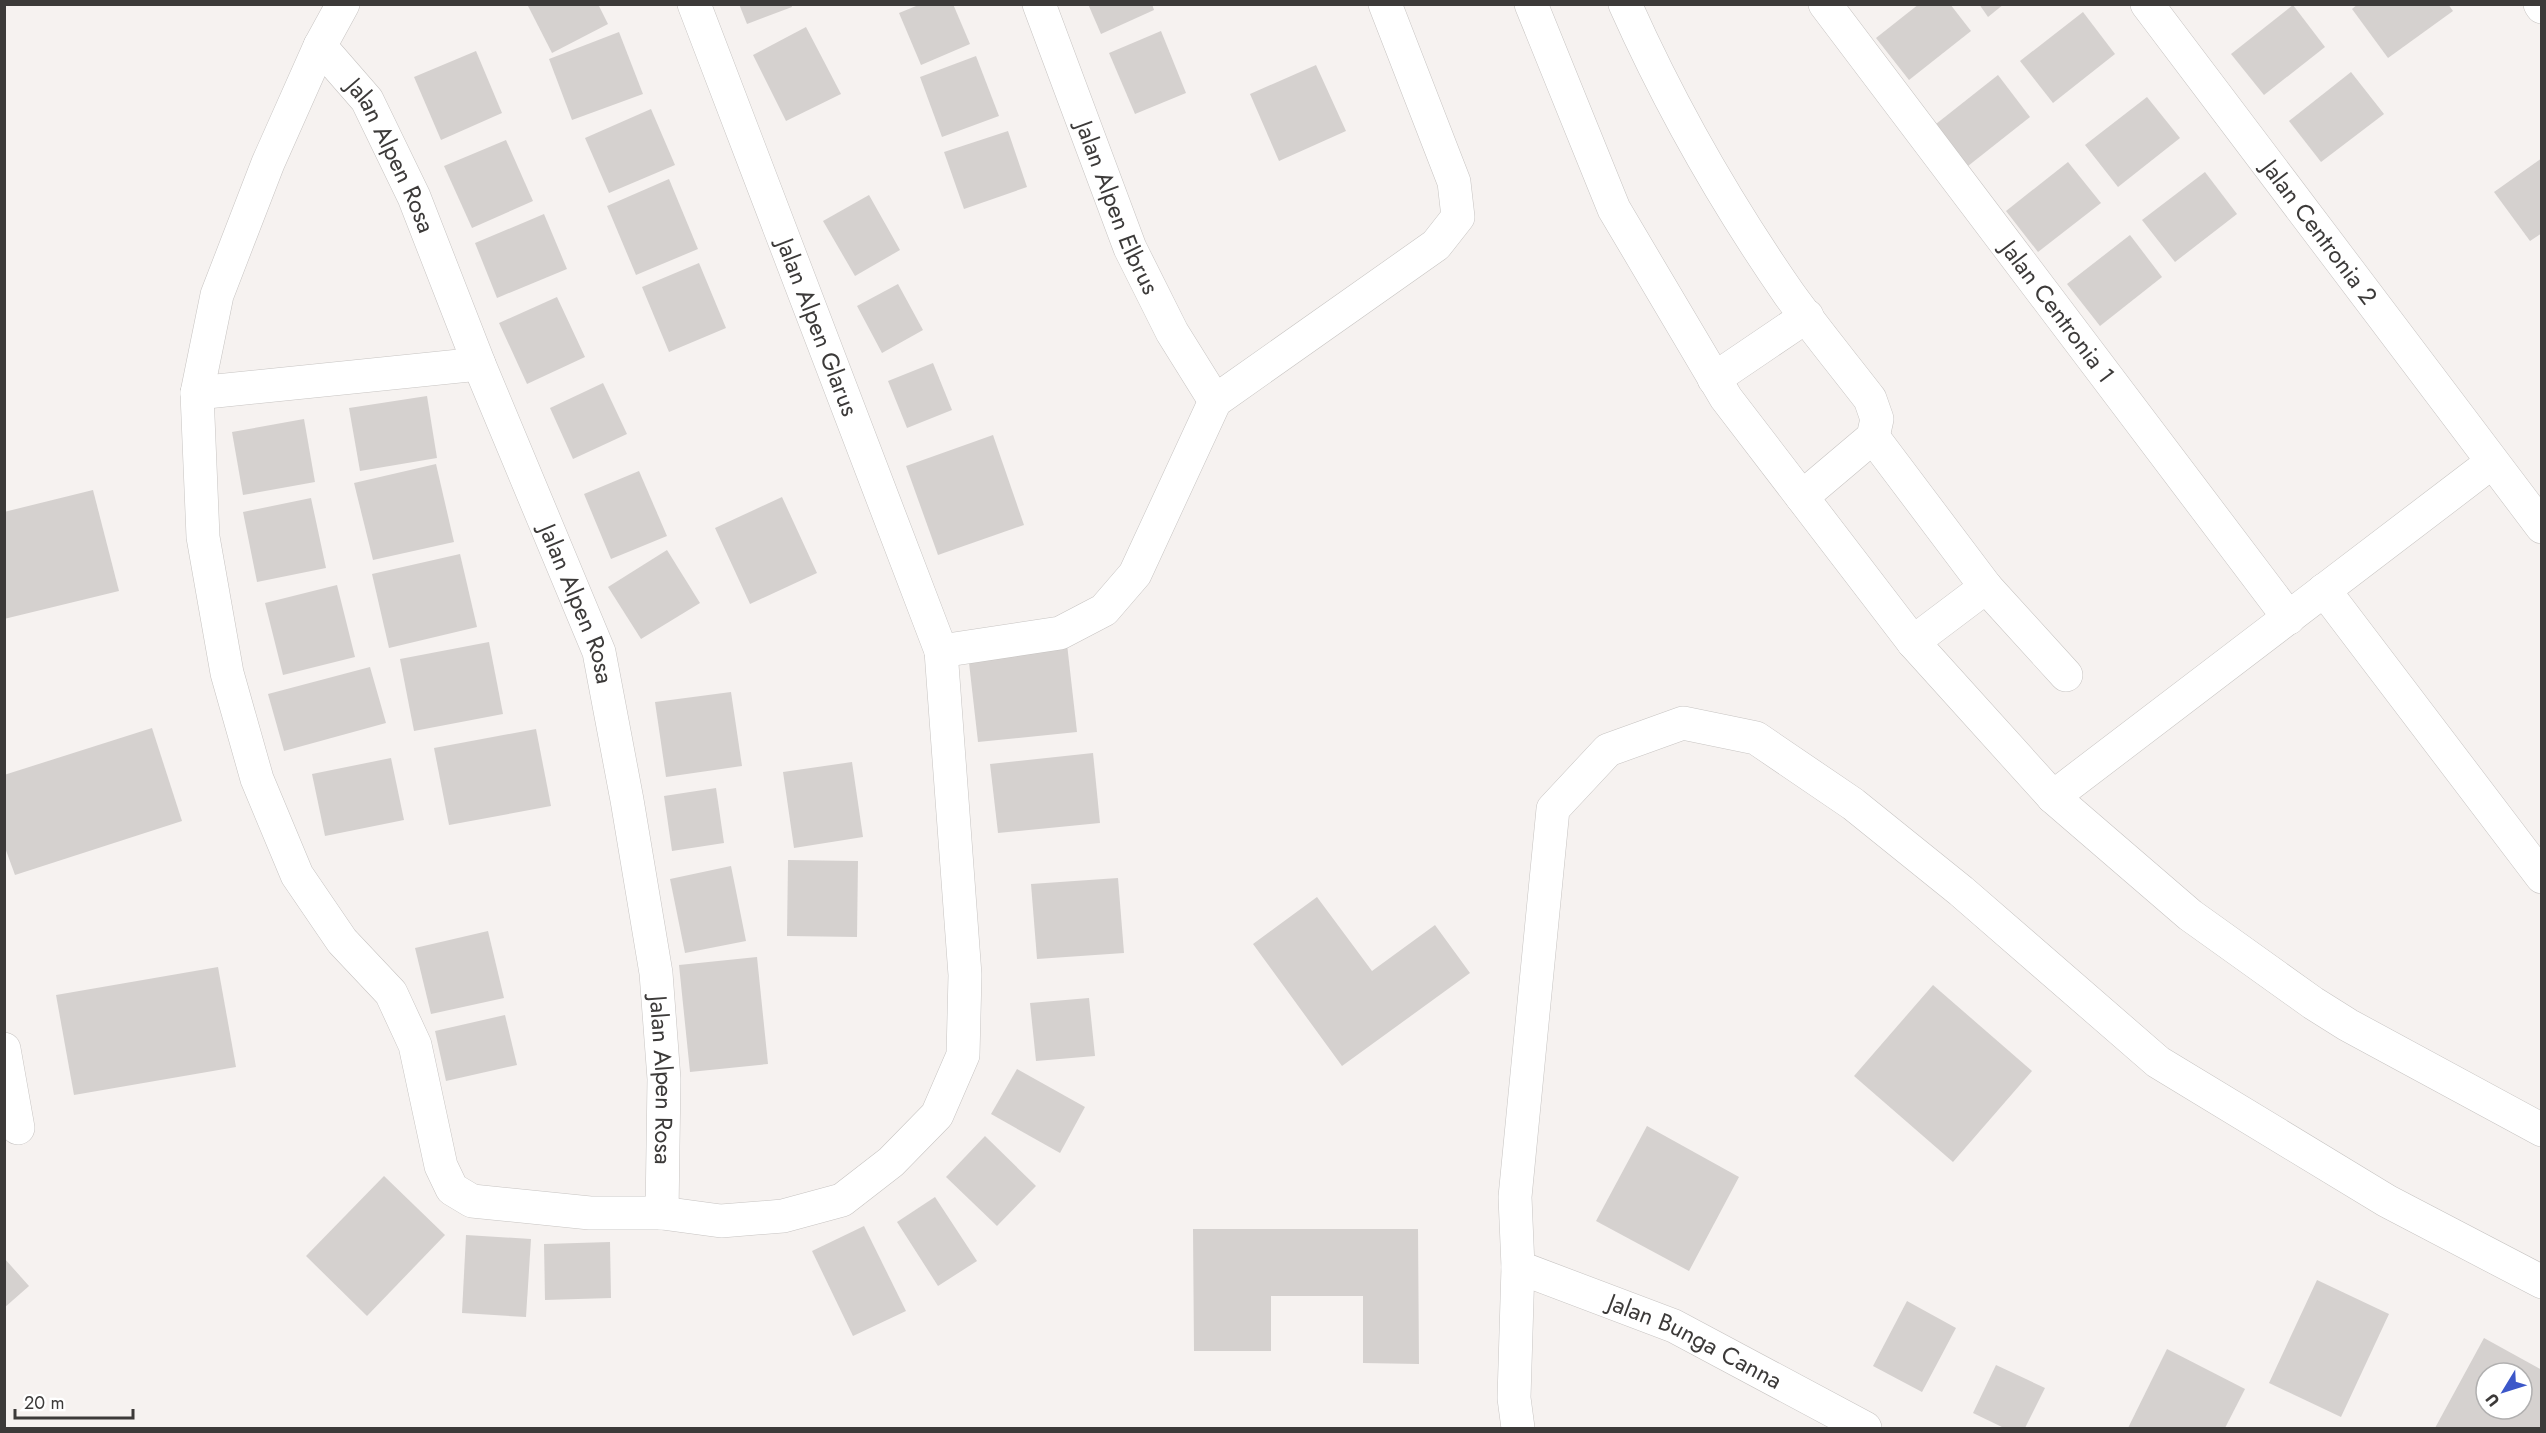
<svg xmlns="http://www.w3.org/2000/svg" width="2546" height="1433" font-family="Jost,sans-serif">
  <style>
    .building { fill: #d5d1cf; fill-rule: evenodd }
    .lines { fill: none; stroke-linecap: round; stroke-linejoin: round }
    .street-casing { stroke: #c7c4c2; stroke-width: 34 }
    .street { stroke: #fff; stroke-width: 33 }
    .labels { text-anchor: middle; stroke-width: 4.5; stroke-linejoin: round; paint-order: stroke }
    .street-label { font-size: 24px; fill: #3c3a39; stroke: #fff }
  </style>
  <rect width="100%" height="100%" fill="#f6f2f0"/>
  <g class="building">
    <path d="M527,4h71l10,20 -56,29z"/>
    <path d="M739,4h52l1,3 -45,17z"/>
    <path d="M921,4h32l17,40 -49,21 -22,-52z"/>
    <path d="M1088,4h64l2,6 -53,24z"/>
    <path d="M1919,4h31l21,27 -62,49 -33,-42z"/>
    <path d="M1979,4h25l-16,13z"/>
    <path d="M2358,4h90l5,7 -65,47 -36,-49z"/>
    <path d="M2293,5l32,42 -61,48 -33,-41z"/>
    <path d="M2083,12l32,42 -62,49 -33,-42z"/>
    <path d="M806,27l35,67 -55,27 -33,-66z"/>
    <path d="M1161,31l25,62 -51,21 -26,-61z"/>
    <path d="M619,32l24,62 -71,26 -23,-61z"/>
    <path d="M476,51l26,62 -61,27 -27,-63z"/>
    <path d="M976,56l23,60 -57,21 -22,-60z"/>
    <path d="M1316,65l30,66 -67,30 -29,-67z"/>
    <path d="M2351,72l33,42 -63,48 -32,-41z"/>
    <path d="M1998,75l32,42 -62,49 -32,-42z"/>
    <path d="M2147,97l33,41 -62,49 -33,-42z"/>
    <path d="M651,109l24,56 -66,28 -24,-55z"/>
    <path d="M1008,131l19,56 -63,22 -20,-57z"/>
    <path d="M506,140l27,61 -61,27 -28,-62z"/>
    <path d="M2542,158v75l-12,8 -36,-49z"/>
    <path d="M2068,162l33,41 -63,49 -32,-41z"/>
    <path d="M2205,172l32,42 -62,48 -33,-42z"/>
    <path d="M669,179l29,70 -62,26 -29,-69z"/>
    <path d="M869,195l31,55 -45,26 -32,-55z"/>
    <path d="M544,214l23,55 -70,29 -22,-55z"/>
    <path d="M2130,235l32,42 -62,49 -33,-42z"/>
    <path d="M699,263l27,65 -57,24 -27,-65z"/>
    <path d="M898,284l25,46 -41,23 -25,-47z"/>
    <path d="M557,297l28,60 -58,27 -28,-61z"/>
    <path d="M933,363l19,47 -45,18 -19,-47z"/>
    <path d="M603,383l24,51 -54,25 -23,-51z"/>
    <path d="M427,396l10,62 -77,13 -11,-63z"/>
    <path d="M304,419l11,63 -72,13 -11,-63z"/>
    <path d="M993,435l31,90 -86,30 -32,-89z"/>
    <path d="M436,464l18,78 -81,18 -19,-77z"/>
    <path d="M639,471l28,65 -56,23 -27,-65z"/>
    <path d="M93,490l26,101 -115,28v-107z"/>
    <path d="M782,497l35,76 -67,31 -35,-76z"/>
    <path d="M311,498l15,70 -69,14 -14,-70z"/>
    <path d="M667,550l33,53 -59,36 -33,-52z"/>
    <path d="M460,554l17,73 -88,21 -17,-74z"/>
    <path d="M337,585l18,72 -72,18 -18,-72z"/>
    <path d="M489,642l14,72 -89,17 -14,-72z"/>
    <path d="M1067,644l10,88 -99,10 -10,-88z"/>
    <path d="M370,667l16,56 -102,28 -16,-57z"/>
    <path d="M731,692l11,74 -76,11 -11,-75z"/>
    <path d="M152,728l30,93 -167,54 -11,-30v-70z"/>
    <path d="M536,729l15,77 -102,19 -15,-77z"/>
    <path d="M1093,753l7,70 -102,10 -8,-69z"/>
    <path d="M391,758l13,62 -79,16 -13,-62z"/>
    <path d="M852,762l11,75 -69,11 -11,-76z"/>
    <path d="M716,788l8,55 -52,8 -8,-55z"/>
    <path d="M788,860l70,1 -1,76 -70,-1z"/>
    <path d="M731,866l15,75 -61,12 -15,-74z"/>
    <path d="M1118,878l6,75 -87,6 -6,-75z"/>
    <path d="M1317,897l55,74 63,-46 35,48 -128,93 -89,-122z"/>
    <path d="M488,931l16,67 -73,16 -16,-66z"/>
    <path d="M757,957l11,107 -78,8 -11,-107z"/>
    <path d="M218,967l18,100 -162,28 -18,-100z"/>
    <path d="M1933,985l99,86 -79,91 -99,-86z"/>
    <path d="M1089,998l6,58 -59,5 -6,-58z"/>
    <path d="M505,1015l12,50 -71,16 -11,-50z"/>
    <path d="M1017,1069l68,38 -25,46 -69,-39z"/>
    <path d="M1647,1126l92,51 -50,94 -93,-50z"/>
    <path d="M985,1136l51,50 -39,40 -51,-49z"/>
    <path d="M384,1176l61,59 -78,81 -61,-60z"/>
    <path d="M935,1197l42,64 -39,25 -41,-64z"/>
    <path d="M864,1226l42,85 -53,25 -41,-85z"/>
    <path d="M1193,1229h225l1,135 -56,-1v-67h-92v55h-77z"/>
    <path d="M466,1235l65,4 -5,78 -64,-4z"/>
    <path d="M610,1242l1,56 -66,2 -1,-56z"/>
    <path d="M4,1258l25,28 -25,22z"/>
    <path d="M2317,1280l72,34 -48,103 -72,-34z"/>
    <path d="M1907,1301l49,27 -34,64 -49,-26z"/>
    <path d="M2484,1338l58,32v58h-107zM2486,1373h36v36h-36z"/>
    <path d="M2167,1349l78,40 -20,39h-97z"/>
    <path d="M1996,1365l49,23 -20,40h-21l-31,-15z"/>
  </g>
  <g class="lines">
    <g class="street-casing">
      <g id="street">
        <path d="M343,4l-23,42 -52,117 -51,132 -20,98 6,144 24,136 30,106 40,96 45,66 49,52 24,52 26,121 11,23 20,12 118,12h72l59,8 62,-5 59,-16 49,-38 46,-47 26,-60 2,-80 -24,-324 119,-18 44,-23 31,-36 80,-173 221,-156 22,-28 -4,-35 -69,-178"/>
        <path id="s1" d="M694,4l247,647"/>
        <path id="s2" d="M1039,4l91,244 42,84 43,69"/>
        <path d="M1531,4l83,205 112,189 187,244 140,155 137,118 123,88 35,22 194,105"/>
        <path d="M1625,4c45,101 101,199 164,290 26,36 54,70 81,105l7,20 -4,18 -71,60"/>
        <path id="s3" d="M1825,4l464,614"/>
        <path id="s4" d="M2147,4l395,523"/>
        <path d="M2540,4l2,3"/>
        <path id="s5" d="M320,46l47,54 47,97 65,167 120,288 28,148 29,173 8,106 -2,134"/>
        <path d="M1714,379l93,-63"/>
        <path d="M197,393l282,-29"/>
        <path d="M1873,437l113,150 80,88"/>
        <path d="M2324,590l218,287"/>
        <path d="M1913,642l73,-55"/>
        <path d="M2053,797l438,-334"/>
        <path d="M4,1049l14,79"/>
        <path id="s6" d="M1518,1267l156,59 191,102"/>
        <path d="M1518,1428l-4,-30 4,-131 -3,-70 38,-388 55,-59 75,-27 73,15 97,66 108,87 197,171 229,139 155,81"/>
      </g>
    </g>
    <use href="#street" class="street"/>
  </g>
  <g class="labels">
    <g class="street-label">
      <text dy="8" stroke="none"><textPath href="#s5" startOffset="132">Jalan Alpen Rosa</textPath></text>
      <text dy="8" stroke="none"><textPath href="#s2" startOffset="218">Jalan Alpen Elbrus</textPath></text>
      <text dy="8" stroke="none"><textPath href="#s4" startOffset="286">Jalan Centronia 2</textPath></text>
      <text dy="8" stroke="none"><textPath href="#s3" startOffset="386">Jalan Centronia 1</textPath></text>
      <text dy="8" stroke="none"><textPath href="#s1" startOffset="346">Jalan Alpen Glarus</textPath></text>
      <text dy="8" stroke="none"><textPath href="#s5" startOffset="618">Jalan Alpen Rosa</textPath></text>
      <text dy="8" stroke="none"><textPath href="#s5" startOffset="1104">Jalan Alpen Rosa</textPath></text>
      <text dy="8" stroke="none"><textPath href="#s6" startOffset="192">Jalan Bunga Canna</textPath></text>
    </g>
  </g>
  <rect width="2546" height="1433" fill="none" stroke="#3c3a39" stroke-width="12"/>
  <g transform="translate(2504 1391) rotate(232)"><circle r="28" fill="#ffffff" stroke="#b1b0b0" stroke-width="1.5"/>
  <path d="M0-4.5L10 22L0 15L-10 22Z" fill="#3c57c9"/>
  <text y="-9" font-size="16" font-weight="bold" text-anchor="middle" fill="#3c3a39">U</text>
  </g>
  <path d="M15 1409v9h118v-9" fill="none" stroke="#3c3a39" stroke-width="3"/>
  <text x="24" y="1409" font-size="18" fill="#3c3a39" stroke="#ffffff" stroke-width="4.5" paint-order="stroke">20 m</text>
</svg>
